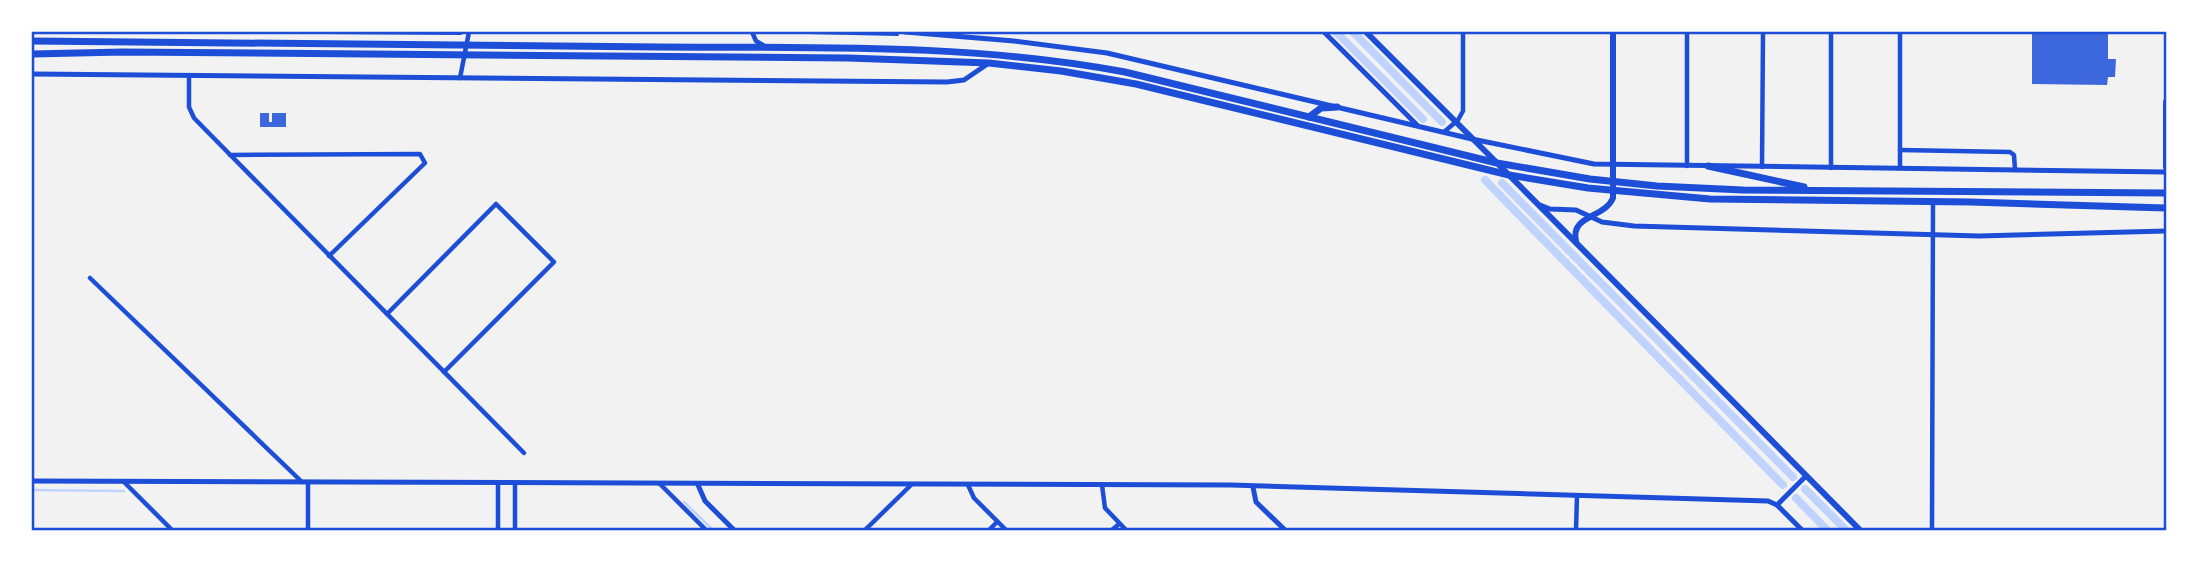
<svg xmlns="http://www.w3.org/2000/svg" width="2198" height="562" font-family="Figtree,sans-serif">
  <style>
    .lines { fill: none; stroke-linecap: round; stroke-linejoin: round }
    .stream { stroke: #bfd3fe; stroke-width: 2.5 }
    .canal { stroke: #bfd3fe; stroke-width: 8 }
    .building { fill: #3d67dc }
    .path { stroke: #1d4ed8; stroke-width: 2 }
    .minor { stroke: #1d4ed8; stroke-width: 4.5 }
    .tertiary { stroke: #1d4ed8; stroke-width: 5 }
    .secondary { stroke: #1d4ed8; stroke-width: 6 }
    .primary { stroke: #1d4ed8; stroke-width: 6 }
    .trunk { stroke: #1d4ed8; stroke-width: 7 }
    .neatline { fill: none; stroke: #1d4ed8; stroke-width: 2.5 }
  </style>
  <rect width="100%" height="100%" fill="#f2f2f2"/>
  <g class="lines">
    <g class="stream">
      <path d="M32,490l92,1"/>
      <path d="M684,502l29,28"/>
    </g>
    <g class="canal">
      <path d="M1336,32l87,87"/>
      <path d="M1353,32l89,90"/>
      <path d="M1485,180l298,305"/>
      <path d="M1502,183l291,294"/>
      <path d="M1805,489l41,41"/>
      <path d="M1796,498l31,32"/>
    </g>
  </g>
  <g class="building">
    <path d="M2032,32h76v27h8l-1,18h-7l-1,8 -75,-1z"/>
    <path d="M260,113h9v9h3v-9h14v14h-26z"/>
  </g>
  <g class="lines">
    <g class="path">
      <path d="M192,32l269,2"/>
      <path d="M473,32l271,1"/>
      <path d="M760,32l138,3"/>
    </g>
    <g class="minor">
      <path d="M752,32l4,9 7,4"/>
      <path d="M1687,32v134"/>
      <path d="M189,75v32l5,11 330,335"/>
      <path d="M460,78l9,-46"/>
      <path d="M1444,132l14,-12 5,-9v-79"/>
      <path d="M1900,150l110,2 4,3 1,15"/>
      <path d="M230,155l190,-1 5,9 -96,93"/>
      <path d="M1762,167l1,-135"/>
      <path d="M1831,168v-136"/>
      <path d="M1900,168v-136"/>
      <path d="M90,278l212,204"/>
      <path d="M387,314l109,-110 58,58 -110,110"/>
      <path d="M124,482l48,48"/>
      <path d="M308,482v48"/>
      <path d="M660,484l46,46"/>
      <path d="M968,485l6,13 32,32"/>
      <path d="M1102,485l3,23 21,22"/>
      <path d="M498,530v-47"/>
      <path d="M515,530v-47"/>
      <path d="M865,530l46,-45"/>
      <path d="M989,530l8,-8"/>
      <path d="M1112,530l7,-6"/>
      <path d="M1576,530l1,-34"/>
      <path d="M1932,530l1,-328"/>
    </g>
    <g class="tertiary">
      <path d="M905,32l109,9 93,12 365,86 122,25 572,8"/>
      <path d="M1324,32l93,93"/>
      <path d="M32,74l915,8 17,-2 25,-17"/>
      <path d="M1540,205l10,4 26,1 26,12 32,4 345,10 187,-5"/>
      <path d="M32,481l1199,4 537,16 9,4 25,25"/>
      <path d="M698,485l7,16 29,29"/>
      <path d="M1253,487l3,15 29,28"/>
      <path d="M1777,505l29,-29"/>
    </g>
    <g class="secondary">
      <path d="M2166,102v65"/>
      <path d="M1510,176l350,354"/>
      <path d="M1576,241c-6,-26 29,-23 37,-43v-166"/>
    </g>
    <path class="primary" d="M1366,32l142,142"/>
    <g class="trunk">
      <path d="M32,41c209,2 418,4 627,6 155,1 312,-4 466,25l372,91 93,16 67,7 86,4 423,3"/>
      <path d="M32,54l91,-2 725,6 141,5 72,8 75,13 373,91 79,13 122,11 261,3 195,6"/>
      <path d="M1309,117l12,-9 16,-1"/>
      <path d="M1708,166l96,21"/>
    </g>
  </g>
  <rect width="2198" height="562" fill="none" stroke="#ffffff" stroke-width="66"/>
  <rect x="33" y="33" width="2132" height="496" class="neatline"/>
</svg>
